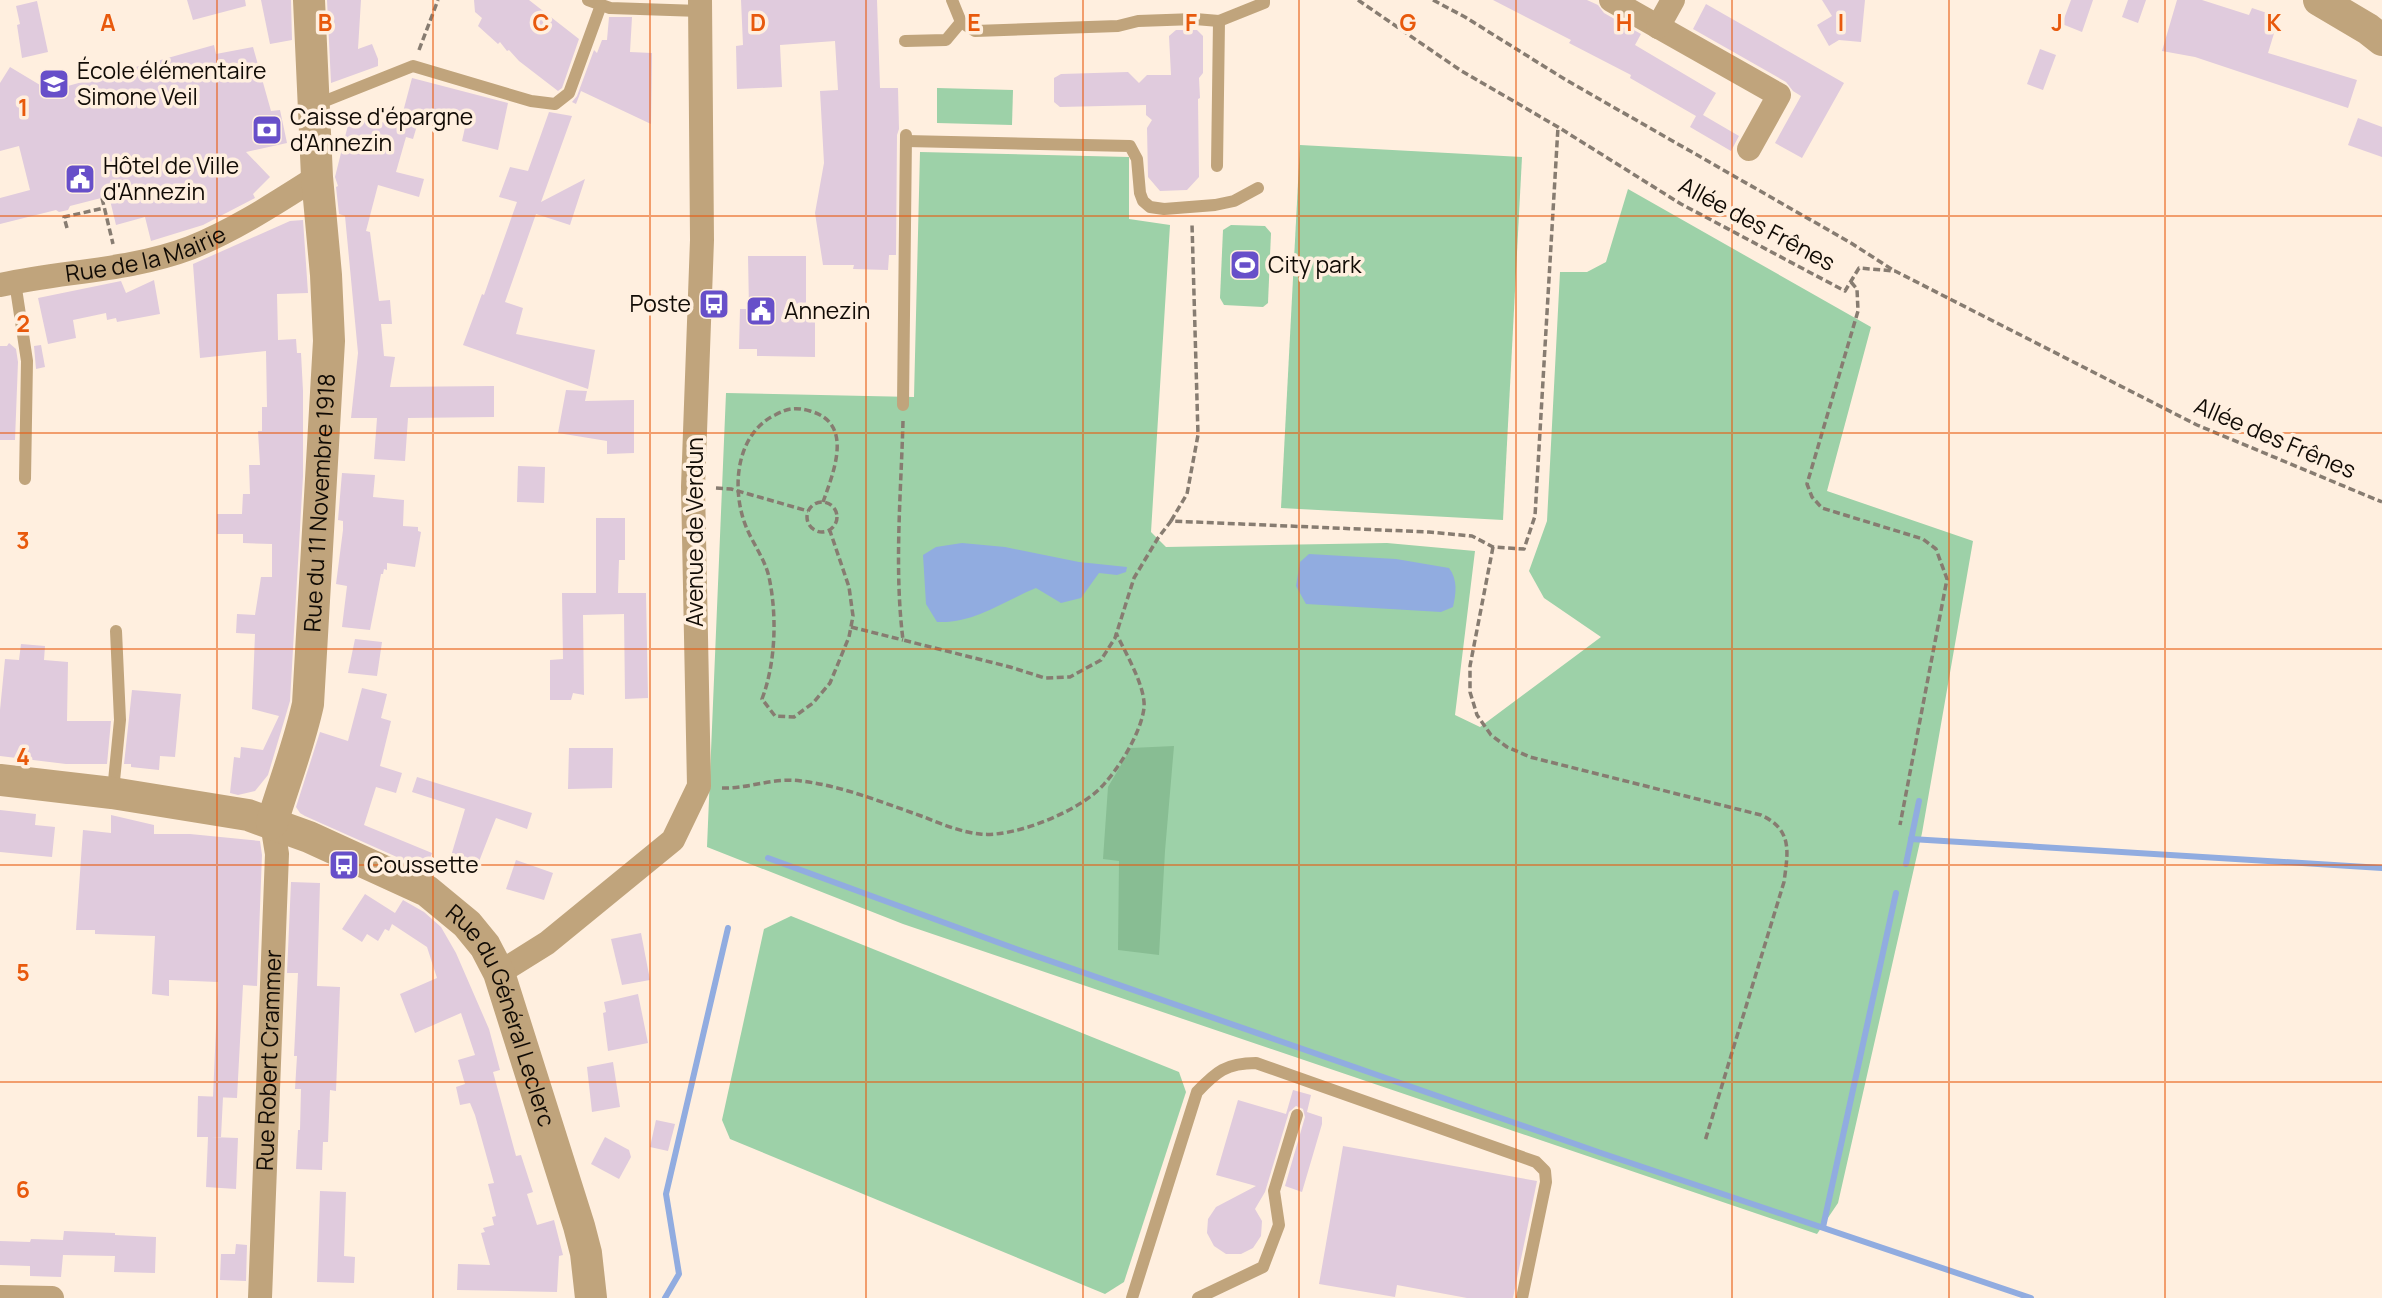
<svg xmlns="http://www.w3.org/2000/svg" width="2382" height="1298" font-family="Manrope,sans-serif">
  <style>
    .green { fill: #9dd1a8 }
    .forest { fill: #88bd93 }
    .water { fill: #91ace0 }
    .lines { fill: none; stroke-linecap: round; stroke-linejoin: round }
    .stream { stroke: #91ace0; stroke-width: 6 }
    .building { fill: #e0cbdd }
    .path { stroke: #877c71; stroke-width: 3.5; stroke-dasharray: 7 3.5; stroke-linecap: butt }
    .service { stroke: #c0a47c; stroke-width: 12 }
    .minor { stroke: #c0a47c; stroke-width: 24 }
    .tertiary { stroke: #c0a47c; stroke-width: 32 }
    .grid { fill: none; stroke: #e8590c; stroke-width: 2; stroke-opacity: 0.55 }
    .labels { text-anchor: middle; stroke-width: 7; stroke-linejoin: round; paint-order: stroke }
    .poi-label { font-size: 23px; fill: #110b05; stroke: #ffefdf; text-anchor: start }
    .street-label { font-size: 23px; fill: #110b05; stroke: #ffefdf }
    .grid-label { font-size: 23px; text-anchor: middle; font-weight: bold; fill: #e8590c; stroke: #ffefdf; stroke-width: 7; stroke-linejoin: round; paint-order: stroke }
  </style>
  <rect width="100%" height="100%" fill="#ffefdf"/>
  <g class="green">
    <path d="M937,88l76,2 -1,35 -75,-2z"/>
    <path d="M1300,145l222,12 -19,363 -222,-12z"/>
    <path d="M920,152l209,5v62l41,6 -19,307 15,15 221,-4 88,8 -20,164 25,12 121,-90 -57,-39 -15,-27 18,-50 13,-249h27l19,-10 22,-73 243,138 -44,164 146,50 -51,292 -84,370 -21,31 -914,-310 -196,-77 19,-454 188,4z"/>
    <path d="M1231,225l34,1 6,7 -3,70 -5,4 -39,-2 -4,-7 3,-68z"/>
    <path d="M791,916l388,156 7,20 -62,190 -19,12 -375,-155 -8,-19 42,-191z"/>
  </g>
  <path class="forest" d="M1174,746l-9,105 -6,104 -41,-5 1,-89 -16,-2 5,-72 23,-39z"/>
  <g class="water">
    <path d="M962,543l43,4 74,15 48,5 -1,5 -9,3 -18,-2 -18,25 -20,5 -25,-15c-32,13 -63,36 -99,34l-11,-18 -3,-49 13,-8z"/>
    <path d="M1309,554l87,5 53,9c9,12 7,25 4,39l-12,5 -135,-8 -10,-18 4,-24z"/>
  </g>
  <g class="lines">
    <g class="stream">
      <path d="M1911,839l471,29"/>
      <path d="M768,858l248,91 585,204 430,145"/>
      <path d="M1906,864l13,-63"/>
      <path d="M1823,1227l73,-334"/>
      <path d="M665,1298l14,-24 -13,-80 62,-266"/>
    </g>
  </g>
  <g class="building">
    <path d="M187,0h58l1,6 -53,14z"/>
    <path d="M261,0h30l1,40 -22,4z"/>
    <path d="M327,0h34l-3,49 14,-5 6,15v7l-47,17z"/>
    <path d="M474,0h55l50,39 -17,49 -4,3 -39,-30 -10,-11 -2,1 -7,-9 -2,2 -20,-18 4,-8 -7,-6z"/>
    <path d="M741,0h136l3,88h18l1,41 -2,6 -1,120h-7l-1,15 -35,-1 1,-4h-31l-8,-52 9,-50 -4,-72 18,-1 -3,-49 -55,4 2,42 -45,2 -1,-43 7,-1z"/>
    <path d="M1493,0h94l11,5 6,8 37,21 -6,11 81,48 -13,22 36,21 -8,15 -41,-24 6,-11 -66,-38 1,-3 -62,-32 2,-3z"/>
    <path d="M1822,0h43l-4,42 -22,-2 -10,6 -12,-21 15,-9z"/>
    <path d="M2071,0h22l-11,32 -20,-8z"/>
    <path d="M2128,0h18l-8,23 -16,-6z"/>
    <path d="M2177,0h25l47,15 3,-7 27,9 -11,36 89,27 -9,28 -153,-51 -33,-6z"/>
    <path d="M37,1l11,51 -26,6 -5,-33 3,-1 -4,-18z"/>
    <path d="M1706,4l138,79 -42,75 -27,-15 26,-47 -8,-5 -7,-9 -93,-53z"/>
    <path d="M609,17h23l-2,35 22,1 -1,71 -70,-33 -5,13 -4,-2 5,-6 17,-46 3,3 5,-13h5z"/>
    <path d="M1176,30h21l6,6v37l-4,5 1,20 -2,1 1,78 -12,13 -27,1 -12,-14 -1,-49 5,-8 -6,-5v-10l-86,2 -6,-5v-24l7,-4 67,-2 11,11 8,-8h24l-2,-39z"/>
    <path d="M214,45l2,9 37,-7 18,64 9,-1 7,33 -41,9 24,25 -17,17 2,4 -52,27 -52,16 -6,-24 -29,8 -7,-29 -39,10 -2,4 -9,2 -3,-2 -56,14v-26l30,-8 -11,-44 -19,5v-68l10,-16 40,24z"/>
    <path d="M2040,49l16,6 -13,35 -16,-6z"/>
    <path d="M412,78l96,25 -10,47 -36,-9 4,-18 -34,-9 -2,8 -11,-3 -6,20 -7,-2 -10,35 28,7 -5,18 -41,-12 -12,46 4,1 9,69 11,-1 2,24h-11l3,32 11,1 -5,30 104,-1v31l-86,1 -3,43 -31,-2 3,-41h-26l7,-65 -13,-137 -6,-2 -3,-27 2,-1 -3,-9 16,-64 48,14z"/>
    <path d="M549,112l23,4 -31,86 44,-23 -15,46 -34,-11 -31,88 18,6 -7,26 79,16 -7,39 -125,-44 19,-51 2,1 33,-93 -18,-5 11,-30 18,4z"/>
    <path d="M2358,118l24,9v30l-34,-12z"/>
    <path d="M303,220l5,73 -31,1 1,46 18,-1 1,14h4l2,38v85l-13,225 -22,74 -13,16 -17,4 -8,-2 4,-36 6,1 1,-11 22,3 16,-34 -27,-7 3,-75 -19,-1 1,-19 18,1 6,-38h11v-33l-29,-1v-9h-26v-20h25l1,-20h7l-1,-29h11l-2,-34h4v-24h5l-1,-56 -66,7 -7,-94 97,-43z"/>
    <path d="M748,256h58v56h9v45l-58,-1v-7h-18l1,-40h9z"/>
    <path d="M154,280l6,34 -43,8 -1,-4 -9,2 -1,-7 -33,7 3,18 -28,6 -10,-46 83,-17 5,12z"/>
    <path d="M9,343l7,6 2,13 -3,78h-15v-94h7z"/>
    <path d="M41,345l4,22 -9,2 -2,-23z"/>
    <path d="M566,390l21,1 -2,10 49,-1v53l-27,1v-13l-49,-8z"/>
    <path d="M518,466l27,1 -1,36 -27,-1z"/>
    <path d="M342,473l33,2 -2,22 31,3 -1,26 15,1v4l3,1 -6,35 -28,-4v7l-3,-1 -1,5h-2l-11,56 -28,-3 5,-41 -11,-2 7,-54v-9l-5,-1z"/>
    <path d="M596,518h29v42h-6l-1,33h28l2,105 -23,1 -1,-85 -41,1 1,80 -11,-2 -2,7h-21v-40l13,-1 -1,-66h34z"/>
    <path d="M355,639l27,3 -5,34 -29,-3z"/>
    <path d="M21,644l24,2 -1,14 24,2 -1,59h44l-4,43h-41l-66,-8v-46l5,-51 14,1z"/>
    <path d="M362,688l25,6 -6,24 10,3 -11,45 22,7 -6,20 -20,-6 -12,38 68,28 -6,17 -121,-54 -5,-3 -4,-6 24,-75 28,9z"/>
    <path d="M132,690l49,4 -6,63 -15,-1 -1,14 -28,-3v-3h-7z"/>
    <path d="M569,748h44l-1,40 -44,1z"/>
    <path d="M417,777l115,36 -5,16 -31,-11 -18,46 -27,-8 14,-47 -53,-17z"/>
    <path d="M0,810l36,4 -1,11 20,2 -3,30 -52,-5z"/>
    <path d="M111,815l43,10v9h36l70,7 2,14 -5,131 -14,-1 -6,113 -24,-1 5,-115 -49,-2v16l-17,-2 3,-58 -60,-2v-4h-19l7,-100 28,3z"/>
    <path d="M516,860l37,13 -9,27 -38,-11z"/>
    <path d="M291,882l29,1 -3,103 23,1 -4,104 -6,-1 -2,52h-5l-1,28 -26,-1 2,-39h2l1,-41h-6l2,-33h-3l4,-83h-11z"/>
    <path d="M365,894l30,19 8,-13 21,12 17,15 15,26 33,76 11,41 -7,2 23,84 5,-1 12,37 -6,2 10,31 17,-5 9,35 -4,1 -2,36 -100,-2 1,-26 32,1 -9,-32 4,-1 -2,-4 11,-3 -2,-8 4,-1 -8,-32 6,-1 -19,-68 -5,-12 -10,2 -4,-18 9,-3 -7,-24 17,-5 -14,-42 -46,20 -15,-39 37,-16 -10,-31 -35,-23 -3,7 -4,-2 -7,12 -11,-7 -5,8 -20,-13z"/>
    <path d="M641,933l9,47 -28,5 -11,-46z"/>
    <path d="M638,994l10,49 -40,8 -5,-38 3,-1 -2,-10z"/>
    <path d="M613,1062l7,45 -28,5 -5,-45z"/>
    <path d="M1293,1090l18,5 -4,17 15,5v7l-20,68 -17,-6 20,-69 -2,-8 -7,-3 -7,6 -24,80 -10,17 7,12 -1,15 -8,12 -12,6h-15l-12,-8 -7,-13 1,-14 8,-12 40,-21 -40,-11 22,-75 48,14z"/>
    <path d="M198,1096l25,1 -2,40h-10l27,1 -2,51 -30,-2 2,-50h-11z"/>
    <path d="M656,1120l19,4 -7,27 -18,-4z"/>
    <path d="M605,1137l24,13 2,7 -12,22 -28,-15z"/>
    <path d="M1343,1146l194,35 -24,117h-46l-70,-13 -2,12 -76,-13z"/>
    <path d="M320,1191l26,1 -2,64 11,1 -1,26 -37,-1z"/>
    <path d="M64,1231l51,2v2l41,2 -1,36 -41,-1 1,-16 -52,-1 -2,22 -31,-1v-10l-30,-1v-24l30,1 1,-3 32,1z"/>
    <path d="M236,1244l11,1 -1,36 -26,-1 1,-26h14z"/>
  </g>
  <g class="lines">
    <g class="path">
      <path d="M1358,0l102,70 98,57 123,77 164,87 14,-23 36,3 302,154 185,77"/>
      <path d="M1433,0l32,17 101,63 285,163 42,27"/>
      <path d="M419,50l19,-50"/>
      <path d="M102,198l11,46"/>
      <path d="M67,228l-3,-11 40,-9"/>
      <path d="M1851,282l6,7 1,22 -51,173 5,13 10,11 101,31 13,10 11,30 -47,246"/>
      <path d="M903,421c-2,73 -9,147 0,219l107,27 35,11 25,-1 31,-17 14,-22 19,-60 24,-40 13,-17 258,11 43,4 21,11 31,2 11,-33 23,-389"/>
      <path d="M716,488l15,1 77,22"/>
      <circle cx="822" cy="517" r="15"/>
      <path d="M823,502c11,-31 31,-79 -13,-91 -14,-4 -22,-3 -35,4 -37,18 -43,67 -32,103 6,21 21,38 26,59 8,38 7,85 -7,122l13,17 19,1 19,-14 17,-20 19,-46 4,-21 -4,-29 -19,-56"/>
      <path d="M1171,521l16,-27 11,-59 -6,-211"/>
      <path d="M1493,547l-23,119v26l7,23 14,20 16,12 23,10 231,58c32,15 27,37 23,67l-79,259"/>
      <path d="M851,627l52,13"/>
      <path d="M722,788c27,1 51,-11 79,-7 42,5 83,22 123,36 17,7 37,15 56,17 35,4 103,-24 125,-51 16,-18 36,-51 39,-75 2,-21 -19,-56 -28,-75"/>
    </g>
    <g class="service">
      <path d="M588,0l22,8 90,3"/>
      <path d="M952,0l9,22 14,9 143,-5 20,-5 57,-2 24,2 45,-18v-3"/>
      <path d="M905,41l41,-1 15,-18"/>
      <path d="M315,105l98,-39 118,35 24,3 14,-11 32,-88"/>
      <path d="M906,141l224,5 7,13 3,34 3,8 7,6 14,2 51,-4 19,-4 24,-13"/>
      <path d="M1217,166l2,-145"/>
      <path d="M15,282l12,79 -2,118"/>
      <path d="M903,405l3,-270"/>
      <path d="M113,791l7,-71 -4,-89"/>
      <path d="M1132,1298l65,-206c19,-20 29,-29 59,-29l280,99 9,9 1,11 -24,116"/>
      <path d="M1198,1298l65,-31 16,-42 -5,-34 23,-76"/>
    </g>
    <g class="minor">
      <path d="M1611,0l168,95 -30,54"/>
      <path d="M1658,27l15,-27"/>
      <path id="s1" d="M0,285c63,-14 129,-14 190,-37 45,-18 86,-45 127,-71"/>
      <path d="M499,973l48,-30 126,-103 26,-54 -6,-299 9,-247 -2,-240"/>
      <path d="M0,1297l52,1"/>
      <path id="s2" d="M260,1298l17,-444 -5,-31"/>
    </g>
    <g class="tertiary">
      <path d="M2319,0l49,29 14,11"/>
      <path id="s3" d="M0,780l112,13 136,22 61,22 118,54 40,33 18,22 14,27 80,253 7,27 5,45"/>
      <path id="s4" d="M272,823c12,-40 27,-78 36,-119l21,-363 -3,-66 -9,-98 -8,-177"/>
    </g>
  </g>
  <path class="grid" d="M217,0v1298M433,0v1298M650,0v1298M866,0v1298M1083,0v1298M1299,0v1298M1516,0v1298M1732,0v1298M1949,0v1298M2165,0v1298M0,216h2382M0,433h2382M0,649h2382M0,865h2382M0,1082h2382"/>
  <defs>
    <g id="school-square" transform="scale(1.575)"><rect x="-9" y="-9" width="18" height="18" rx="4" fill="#674fc9" stroke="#ffefdf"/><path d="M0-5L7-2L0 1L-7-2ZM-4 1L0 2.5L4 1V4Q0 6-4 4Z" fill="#fff"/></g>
    <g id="bank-square" transform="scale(1.575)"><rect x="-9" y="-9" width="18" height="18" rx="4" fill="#674fc9" stroke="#ffefdf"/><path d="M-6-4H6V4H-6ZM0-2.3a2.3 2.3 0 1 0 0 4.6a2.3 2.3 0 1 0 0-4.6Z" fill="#fff"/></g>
    <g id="civic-square" transform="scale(1.575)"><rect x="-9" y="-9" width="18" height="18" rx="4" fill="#674fc9" stroke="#ffefdf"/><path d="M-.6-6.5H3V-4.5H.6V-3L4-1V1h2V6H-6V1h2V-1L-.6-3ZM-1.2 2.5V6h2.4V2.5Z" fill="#fff"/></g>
    <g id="stadium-square" transform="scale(1.575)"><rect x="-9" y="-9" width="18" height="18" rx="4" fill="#674fc9" stroke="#ffefdf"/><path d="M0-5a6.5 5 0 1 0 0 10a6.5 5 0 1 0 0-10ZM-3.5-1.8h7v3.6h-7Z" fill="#fff"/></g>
    <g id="bus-square" transform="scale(1.575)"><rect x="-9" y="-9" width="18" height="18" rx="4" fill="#674fc9" stroke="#ffefdf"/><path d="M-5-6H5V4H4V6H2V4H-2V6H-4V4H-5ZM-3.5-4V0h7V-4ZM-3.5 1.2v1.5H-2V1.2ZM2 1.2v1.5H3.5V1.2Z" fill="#fff"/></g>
  </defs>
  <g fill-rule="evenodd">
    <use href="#school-square" x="54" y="84"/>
    <use href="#bank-square" x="267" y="130"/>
    <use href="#civic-square" x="80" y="179"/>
    <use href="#stadium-square" x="1245" y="265"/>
    <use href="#bus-square" x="714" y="304"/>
    <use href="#civic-square" x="761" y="311"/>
    <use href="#bus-square" x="344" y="865"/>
  </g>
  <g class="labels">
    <g class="poi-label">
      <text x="77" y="79">École élémentaire<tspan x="77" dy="26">Simone Veil</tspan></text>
      <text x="290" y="125">Caisse d'épargne<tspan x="290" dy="26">d'Annezin</tspan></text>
      <text x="103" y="174">Hôtel de Ville<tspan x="103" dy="26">d'Annezin</tspan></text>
      <text x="1268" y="273">City park</text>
      <text x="691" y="312" text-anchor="end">Poste</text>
      <text x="784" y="319">Annezin</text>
      <text x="367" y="873">Coussette</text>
    </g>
    <g class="street-label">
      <text transform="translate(1757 224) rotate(28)" y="8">Allée des Frênes</text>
      <text dy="8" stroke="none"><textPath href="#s1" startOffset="149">Rue de la Mairie</textPath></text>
      <text transform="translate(2275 438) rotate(23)" y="8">Allée des Frênes</text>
      <text dy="8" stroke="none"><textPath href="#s4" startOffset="326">Rue du 11 Novembre 1918</textPath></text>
      <text transform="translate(695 532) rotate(-90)" y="8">Avenue de Verdun</text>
      <text dy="8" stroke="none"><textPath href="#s3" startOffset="595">Rue du Général Leclerc</textPath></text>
      <text dy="8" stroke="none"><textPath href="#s2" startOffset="238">Rue Robert Crammer</textPath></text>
    </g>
  </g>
  <g class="grid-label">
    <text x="108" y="31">A</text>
    <text x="325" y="31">B</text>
    <text x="541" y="31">C</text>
    <text x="758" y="31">D</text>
    <text x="974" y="31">E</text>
    <text x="1191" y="31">F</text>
    <text x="1408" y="31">G</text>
    <text x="1624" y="31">H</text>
    <text x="1841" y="31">I</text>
    <text x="2057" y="31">J</text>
    <text x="2274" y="31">K</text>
    <text x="23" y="116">1</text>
    <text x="23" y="332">2</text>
    <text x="23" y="549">3</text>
    <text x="23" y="765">4</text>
    <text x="23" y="981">5</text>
    <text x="23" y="1198">6</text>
  </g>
</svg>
